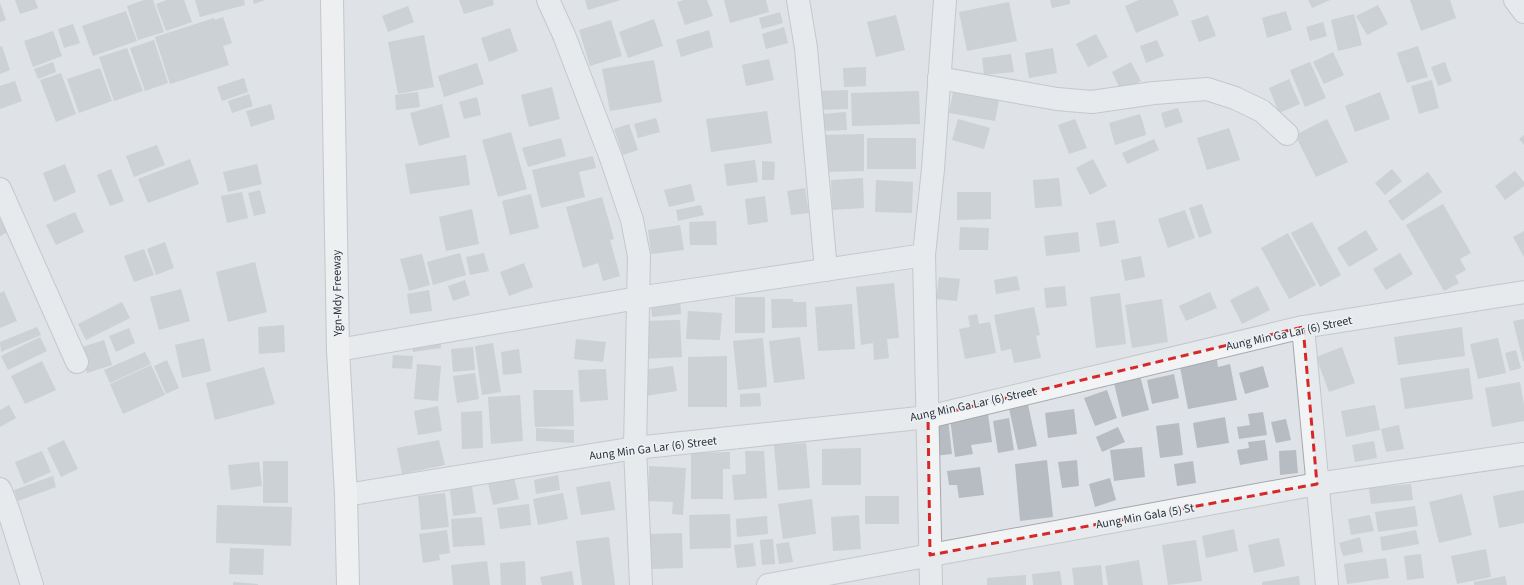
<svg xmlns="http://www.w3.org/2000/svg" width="1524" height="585" font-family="'Source Sans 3',sans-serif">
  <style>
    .building { fill: #b7bcc2 }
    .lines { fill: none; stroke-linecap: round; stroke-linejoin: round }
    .minor-casing { stroke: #a5a9af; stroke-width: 24 }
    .major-casing { stroke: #9fa8b1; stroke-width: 24 }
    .minor { stroke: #f1f3f5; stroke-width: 22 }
    .major { stroke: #fff; stroke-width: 22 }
    .marked { fill: none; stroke: #d62828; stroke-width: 3; stroke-dasharray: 8 5; stroke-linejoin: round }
    .labels { text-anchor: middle; stroke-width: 3; stroke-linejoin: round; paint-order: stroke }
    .street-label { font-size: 12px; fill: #2a313b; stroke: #eef1f4 }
  </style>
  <rect width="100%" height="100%" fill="#dfe2e6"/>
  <g class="building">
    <path d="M15,0h20l3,8 -18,6z"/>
    <path d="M144,0h9l11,32 -26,8 -11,-34z"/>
    <path d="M167,0h17l8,22 -26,9 -10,-27z"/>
    <path d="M195,0h49l1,5 -45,12z"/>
    <path d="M253,0h12l-11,4z"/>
    <path d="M459,0h34l1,5 -30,9z"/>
    <path d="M585,0h36l-33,10z"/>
    <path d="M684,0h23l6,16 -28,9 -8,-23z"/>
    <path d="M724,0h42l3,12 -39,11z"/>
    <path d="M1050,0h20v4l-18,4z"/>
    <path d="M1139,0h34l6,15 -43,18 -11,-27z"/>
    <path d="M1308,0h22l-18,8z"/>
    <path d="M1410,0h40l6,18 -35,13z"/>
    <path d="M1009,2l8,39 -50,10 -8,-39z"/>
    <path d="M0,3l6,17 -6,2z"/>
    <path d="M1378,5l10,19 -21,11 -11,-19z"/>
    <path d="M408,6l6,16 -26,10 -6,-16z"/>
    <path d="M126,11l11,30 -44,15 -11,-30z"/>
    <path d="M1286,11l6,19 -25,8 -5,-20z"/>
    <path d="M780,12l3,11 -21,6 -3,-11z"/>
    <path d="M1354,14l8,31 -24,6 -7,-31z"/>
    <path d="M896,15l9,35 -29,7 -9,-35z"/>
    <path d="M1208,15l8,21 -17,6 -8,-21z"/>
    <path d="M223,17l9,26 -9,3 6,19 -59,19 -15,-47 59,-19 1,2z"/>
    <path d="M654,19l9,27 -35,12 -9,-26z"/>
    <path d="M611,20l11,36 -32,10 -11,-36z"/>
    <path d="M1323,22l4,14 -17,5 -4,-14z"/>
    <path d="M73,24l7,19 -16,5 -6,-19z"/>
    <path d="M784,27l4,16 -22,6 -4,-15z"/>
    <path d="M510,28l8,23 -29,11 -8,-24z"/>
    <path d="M709,30l4,17 -32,10 -5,-17z"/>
    <path d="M53,31l9,25 -29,11 -9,-26z"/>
    <path d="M1096,34l12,23 -20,10 -12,-23z"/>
    <path d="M424,35l10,52 -36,7 -10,-52z"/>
    <path d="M154,40l14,43 -23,8 -15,-43z"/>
    <path d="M1157,40l7,16 -18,7 -6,-17z"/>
    <path d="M2,46l8,24 -10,4v-27z"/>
    <path d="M1418,46l10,31 -21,6 -10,-30z"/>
    <path d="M127,48l16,43 -29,10 -15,-44z"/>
    <path d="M1053,48l4,25 -28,5 -4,-25z"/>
    <path d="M1333,52l11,23 -20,9 -11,-22z"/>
    <path d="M1011,54l3,18 -30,3 -2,-17z"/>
    <path d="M769,59l5,21 -28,6 -4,-21z"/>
    <path d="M654,60l8,42 -52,9 -8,-42z"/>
    <path d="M53,62l3,10 -18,7 -4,-10z"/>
    <path d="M1131,62l10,19 -20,10 -9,-19z"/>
    <path d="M1310,62l16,36 -21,9 -15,-37z"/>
    <path d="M1445,62l7,19 -14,5 -7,-19z"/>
    <path d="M477,63l7,21 -40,13 -6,-21z"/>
    <path d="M866,67v19l-22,1 -1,-19z"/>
    <path d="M100,68l12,33 -33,12 -12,-34z"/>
    <path d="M61,73l15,41 -20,8 -16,-42z"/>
    <path d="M244,78l4,14 -26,9 -5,-14z"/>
    <path d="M1289,79l11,25 -21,9 -10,-25z"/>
    <path d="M1432,80l7,28 -20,6 -8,-28z"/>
    <path d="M15,81l7,20 -22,8v-23z"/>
    <path d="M552,87l8,32 -31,8 -8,-32z"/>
    <path d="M848,90v19l-30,1v-19z"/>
    <path d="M919,91l1,33 -68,2 -1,-33z"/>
    <path d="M418,92l2,15 -24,3 -1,-15z"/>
    <path d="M953,92l46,8 -4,21 -46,-8z"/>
    <path d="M1380,92l10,27 -35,13 -10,-26z"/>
    <path d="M249,94l4,12 -21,7 -4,-12z"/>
    <path d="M477,97l4,18 -17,4 -5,-17z"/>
    <path d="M271,104l4,15 -24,8 -5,-16z"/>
    <path d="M442,104l8,33 -31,9 -9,-33z"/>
    <path d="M1178,108l5,14 -18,6 -4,-15z"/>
    <path d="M767,111l5,32 -61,9 -5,-33z"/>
    <path d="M846,112l1,18 -25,1 -1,-17z"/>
    <path d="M1140,114l4,12 -20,6 20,-6 2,9 -31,10 -6,-22z"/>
    <path d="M656,118l4,14 -22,6 -4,-14z"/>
    <path d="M958,119l32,9 -6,21 -32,-9z"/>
    <path d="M1075,119l12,29 -18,6 -11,-29z"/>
    <path d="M1327,119l21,43 -32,15 -21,-42z"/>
    <path d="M629,124l9,26 -15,5 -9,-26z"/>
    <path d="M1229,128l11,32 -33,10 -10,-32z"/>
    <path d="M511,132l16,57 -29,8 -16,-57z"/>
    <path d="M864,134v37l-39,1 -1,-37z"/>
    <path d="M1524,135v10l-5,-6z"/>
    <path d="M561,138l5,18 -38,11 -6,-19z"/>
    <rect x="867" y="138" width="49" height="31"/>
    <path d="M1154,139l5,11 -32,14 -5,-11z"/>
    <path d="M157,145l8,20 -31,12 -8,-21z"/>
    <path d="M466,155l4,30 -60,9 -5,-30z"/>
    <path d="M593,156l3,12 -17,4 6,25 -44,11 -9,-38z"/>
    <path d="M190,159l9,25 -51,19 -10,-24z"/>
    <path d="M1093,159l14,27 -17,9 -14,-27z"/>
    <path d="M755,160l3,22 -31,4 -3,-22z"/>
    <path d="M762,161l13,1 -1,18h-12z"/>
    <path d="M65,164l11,28 -22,10 -11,-29z"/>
    <path d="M257,164l5,20 -34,8 -5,-20z"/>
    <path d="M111,169l13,32 -14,5 -13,-31z"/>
    <path d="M1392,169l10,12 -17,14 -10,-12z"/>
    <path d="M1515,171l9,11v4l-19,14 -10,-14z"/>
    <path d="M1428,172l14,20 -40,29 -14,-20z"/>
    <path d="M863,178l1,30 -32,2 -1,-30z"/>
    <path d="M1059,178l3,28 -27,2 -2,-28z"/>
    <path d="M876,180l37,2 -1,31 -37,-1z"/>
    <path d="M691,184l4,17 -26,6 -5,-17z"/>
    <path d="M805,188l4,25 -18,2 -4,-24z"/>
    <path d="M260,190l6,23 -12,3 -6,-23z"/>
    <path d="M242,192l6,26 -21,5 -6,-27z"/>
    <path d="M957,192h34v27l-34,1z"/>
    <path d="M531,194l8,34 -29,7 -8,-34z"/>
    <path d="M765,196l3,26 -20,3 -3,-26z"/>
    <path d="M602,197l12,42 -4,1 10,36 -17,5 -5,-18 -15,5 -17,-61z"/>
    <path d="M1202,204l10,29 -13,5 -10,-30z"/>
    <path d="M1443,204l28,49 -11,6 6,11 -11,6 4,7 -15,8 -38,-66z"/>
    <path d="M701,205l3,10 -26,6 -2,-11z"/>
    <path d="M0,209l8,23 -8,4z"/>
    <path d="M472,209l7,35 -33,7 -7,-34z"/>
    <path d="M1185,210l10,28 -27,10 -10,-29z"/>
    <path d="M75,212l9,20 -28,13 -10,-20z"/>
    <path d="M1115,220l4,23 -19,4 -4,-24z"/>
    <path d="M716,221l1,24h-27l-1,-23z"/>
    <path d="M1312,222l29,53 -21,12 -29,-54z"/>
    <path d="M680,225l4,25 -33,4 -3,-24z"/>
    <path d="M960,227l29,1 -1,22h-29z"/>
    <path d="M1366,230l12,20 -29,17 -12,-19z"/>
    <path d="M1524,231v26l-11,-20z"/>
    <path d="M1078,232l2,20 -34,4 -2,-20z"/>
    <path d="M1288,233l28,52 -27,14 -28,-51z"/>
    <path d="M165,242l9,26 -18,7 -9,-26z"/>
    <path d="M144,249l10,26 -20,7 -10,-26z"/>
    <path d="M460,253l6,22 -33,10 -6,-23z"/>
    <path d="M484,253l5,18 -19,4 -4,-18z"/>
    <path d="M1400,253l13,21 -27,16 -13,-21z"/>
    <path d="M422,254l8,31 -21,6 -9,-32z"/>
    <path d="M1141,256l4,21 -20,4 -4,-21z"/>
    <path d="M255,262l12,50 -39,10 -12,-50z"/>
    <path d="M524,263l9,24 -24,9 -9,-24z"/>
    <path d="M1017,276l3,14 -24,4 -2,-14z"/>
    <path d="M939,277l21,2 -3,22 -21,-2z"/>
    <path d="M465,280l5,15 -17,6 -5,-15z"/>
    <path d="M894,283l5,55 -12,1 2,19 -15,2 -1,-17 -12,2 -5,-58z"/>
    <path d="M1065,286l2,20 -21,2 -2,-20z"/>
    <path d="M1258,286l12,24 -28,14 -12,-24z"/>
    <path d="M181,289l9,32 -31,9 -9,-33z"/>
    <path d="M429,290l3,21 -22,3 -3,-20z"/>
    <path d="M4,291l13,30 -17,7v-35z"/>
    <path d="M1210,292l7,16 -31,13 -7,-15z"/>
    <path d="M1120,293l6,51 -30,4 -6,-51z"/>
    <path d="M680,296l1,18 -29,3 -2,-19z"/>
    <rect x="735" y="297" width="30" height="36"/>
    <path d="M771,299h22v3h13l1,25 -35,1z"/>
    <path d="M1162,299l6,43 -36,6 -7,-43z"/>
    <path d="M122,302l8,16 -44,22 -8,-16z"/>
    <path d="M852,304l3,45 -37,2 -3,-44z"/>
    <path d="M1034,307l6,28 -4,1 5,22 -27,5 -3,-14 -10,2 -7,-36z"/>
    <path d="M688,311l34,2 -2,27 -34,-1z"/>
    <path d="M977,314l2,10 11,-2 6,31 -31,6 -6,-30 11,-2 -2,-11z"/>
    <path d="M1524,319v42h-1l-10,-40z"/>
    <path d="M680,320l2,37 -39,2 -2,-38z"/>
    <path d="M284,325l1,27 -26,2 -1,-27z"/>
    <path d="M37,327l4,8 -40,17 -1,-10z"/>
    <path d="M1462,327l3,29 -67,9 -4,-28z"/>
    <path d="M129,328l6,15 -19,9 -7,-16z"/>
    <path d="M440,336l1,12 -28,4 -2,-13z"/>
    <path d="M40,337l7,14 -39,19 -7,-14z"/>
    <path d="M800,337l5,42 -31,4 -5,-42z"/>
    <path d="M204,338l7,33 -29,7 -7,-33z"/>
    <path d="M763,338l4,49 -29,3 -5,-49z"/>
    <path d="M1498,338l8,35 -28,6 -8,-35z"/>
    <path d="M576,339l30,3 -3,20 -29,-3z"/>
    <path d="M104,340l8,25 -25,8 -8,-25z"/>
    <path d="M493,343l8,49 -19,3 -7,-49z"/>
    <path d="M473,347l2,23 -22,2 -2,-23z"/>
    <path d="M1342,347l13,36 -26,9 -13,-35z"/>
    <path d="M519,349l3,24 -19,2 -2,-23z"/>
    <path d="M1516,350l5,18 -11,3 -5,-18z"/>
    <path d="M145,352l6,12 -41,19 -6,-13z"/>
    <path d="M393,355l20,1 -1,13 -20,-1z"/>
    <path d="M727,356v51h-39v-50z"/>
    <path d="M167,360l12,28 -13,6 -12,-28z"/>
    <path d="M1217,360l1,7 12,-3 7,36 -49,9 -8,-42z"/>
    <path d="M42,361l14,29 -31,14 -14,-28z"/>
    <path d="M417,364l24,2 -3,35 -24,-2z"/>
    <path d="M151,365l14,30 -42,19 -13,-30z"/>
    <path d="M673,366l4,25 -31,5 -4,-26z"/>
    <path d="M1263,366l6,21 -24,7 -6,-21z"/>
    <path d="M264,367l11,37 -60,16 -9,-37z"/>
    <path d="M1469,368l4,31 -68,10 -5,-31z"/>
    <path d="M606,369l2,31 -28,2 -2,-32z"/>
    <path d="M1139,372l10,38 -27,7 -9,-38z"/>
    <path d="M475,373l4,26 -22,4 -4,-27z"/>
    <path d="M1174,374l5,24 -27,6 -5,-24z"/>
    <path d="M1520,382l4,23v16l-32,6 -7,-39z"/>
    <path d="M533,390h40l1,36 -39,1z"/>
    <path d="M1107,390l10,28 -22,8 -11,-28z"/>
    <path d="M760,393l1,13 -21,1v-13z"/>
    <path d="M520,395l3,46 -32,3 -3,-47z"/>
    <path d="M1027,400l10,46 -19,4 -10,-46z"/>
    <path d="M9,405l7,13 -16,9v-17z"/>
    <path d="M1375,405l5,25 -34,7 -5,-26z"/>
    <path d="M438,406l4,25 -24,4 -4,-24z"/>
    <path d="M1074,409l3,25 -29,4 -3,-25z"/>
    <path d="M482,411l1,37 -21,1 -1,-37z"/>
    <path d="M1263,412l4,23 -28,4 -2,-12 13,-2 -2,-11z"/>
    <path d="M988,414l4,28 -21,3 2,9 -18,3 -5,-38z"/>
    <path d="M1225,417l4,26 -32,5 -4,-25z"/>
    <path d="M948,418l4,36 -18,2 -4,-36z"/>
    <path d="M1009,418l5,32 -16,3 -5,-32z"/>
    <path d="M1286,419l5,21 -15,3 -5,-21z"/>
    <path d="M1179,423l4,32 -23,3 -4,-32z"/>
    <path d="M1399,425l5,24 -18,3 -5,-23z"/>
    <path d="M1118,427l7,15 -23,10 -6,-15z"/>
    <path d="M536,428l38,2v13l-38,-2z"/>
    <path d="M64,440l14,29 -17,8 -14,-29z"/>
    <path d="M439,440l6,25 -43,9 -5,-26z"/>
    <path d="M1265,440l3,20 -28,5 -3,-15 12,-2 -1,-6z"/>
    <path d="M1374,441l3,17 -22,4 -3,-17z"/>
    <path d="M806,443l4,45 -32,2 -4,-45z"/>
    <path d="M1142,447l3,30 -31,4 -4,-31z"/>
    <path d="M861,448v37h-39v-36z"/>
    <path d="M1296,450l2,23 -18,2 -1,-24z"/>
    <path d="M42,451l9,21 -27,12 -9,-22z"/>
    <path d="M745,451h19l3,47 -33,2 -2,-25 14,-1z"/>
    <path d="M730,452v17h-7v30h-32v-46z"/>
    <path d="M1047,460l6,57 -33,4 -5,-57z"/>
    <path d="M1077,460l2,26 -17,2 -4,-26z"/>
    <rect x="263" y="461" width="25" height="42"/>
    <path d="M1193,461l3,22 -19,3 -3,-22z"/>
    <path d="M259,462l3,24 -31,4 -3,-25z"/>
    <path d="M649,466l37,2 -3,47 -11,-1 1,-12 -25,-1z"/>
    <path d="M980,467l4,28 -25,3 -2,-13h-8l-2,-14z"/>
    <path d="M558,475l2,15 -24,4 -2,-14z"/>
    <path d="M53,476l3,11 -38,14 -4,-11z"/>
    <path d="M514,477l5,22 -26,6 -5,-22z"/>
    <path d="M1110,478l6,22 -21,7 -6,-23z"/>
    <path d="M610,481l5,29 -34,5 -5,-28z"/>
    <path d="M1411,484l2,16 -42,4 -2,-16z"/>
    <path d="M472,486l4,27 -23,3 -3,-27z"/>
    <path d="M1524,490v33l-25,5 -6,-32z"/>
    <path d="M445,493l4,34 -28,3 -3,-34z"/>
    <path d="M563,493l5,26 -30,6 -5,-26z"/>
    <path d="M1462,494l10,41 -33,8 -10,-41z"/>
    <rect x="865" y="496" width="34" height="28"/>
    <path d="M812,499l4,35 -33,5 -5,-35z"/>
    <path d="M529,504l2,21 -31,4 -3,-21z"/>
    <path d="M217,505l75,2 -1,39 -75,-3z"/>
    <path d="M1415,506l3,20 -40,6 -3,-20z"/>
    <path d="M730,514l1,34 -41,1 -1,-34z"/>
    <path d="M859,515l2,34 -28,2 -2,-34z"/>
    <path d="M1370,515l4,16 -23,4 -3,-16z"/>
    <path d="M767,516l1,18 -31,3 -1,-18z"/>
    <path d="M482,517l3,28 -32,2 -2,-28z"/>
    <path d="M1234,529l4,22 -32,7 -4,-22z"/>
    <path d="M447,530l3,23 -11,2 1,5 -17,3 -4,-29z"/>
    <path d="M1416,530l3,14 -37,7 -2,-14z"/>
    <path d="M682,533l1,35 -33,1 -1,-35z"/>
    <path d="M609,537l6,48h-33l-6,-44z"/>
    <path d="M1360,537l3,15 -20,4 -4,-13z"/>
    <path d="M1279,538l6,28 -31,7 -6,-28z"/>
    <path d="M773,539l2,25 -13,1 -2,-25z"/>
    <path d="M1196,540l6,41 -34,4 -6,-40z"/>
    <path d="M789,542l4,20 -14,2 -3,-20z"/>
    <path d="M753,543l3,23 -19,2 -3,-23z"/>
    <path d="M230,548l34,1 -1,26 -34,-1z"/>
    <path d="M1486,549l5,28 -34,7 -6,-28z"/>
    <path d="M1421,554l3,24 -17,2 -3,-24z"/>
    <path d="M1386,558l3,20 -42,6 -3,-20z"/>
    <path d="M1139,560l4,25h-35l-3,-19z"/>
    <path d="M487,561l3,24h-37l-2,-20z"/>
    <path d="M525,561l1,24h-25l-1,-22z"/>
    <path d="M1101,565l2,20h-29l-2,-17z"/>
    <path d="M572,571l2,14h-32l-2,-8z"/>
    <path d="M1060,571l2,14h-29l-1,-11z"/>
    <path d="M1026,575v10h-39v-7z"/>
    <path d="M1299,576l1,9h-38v-3z"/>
    <path d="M1505,576l2,9h-33v-3z"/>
    <path d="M233,582l25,2v1h-25z"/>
  </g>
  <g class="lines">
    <g class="minor-casing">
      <g id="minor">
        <path d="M548,0l16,35 47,123 21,62 7,36 -4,192 6,137"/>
        <path d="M798,0l8,48 20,222"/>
        <path d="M1515,0l9,12"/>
        <path d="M939,78l118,21 35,3 62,-9 53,-4 28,9 27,13 25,23"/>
        <path d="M0,189l77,173"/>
        <path d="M1303,327l24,258"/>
        <path d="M338,350l300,-52 286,-43"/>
        <path d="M0,489l8,20 24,76"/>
        <path d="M346,495l289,-47 293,-31 375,-90 221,-35"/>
        <path d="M768,585l549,-101 207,-30"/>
        <path d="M931,585l-7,-330 9,-86 12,-169"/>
      </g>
    </g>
    <g class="major-casing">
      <path id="major" d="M332,0l6,350 8,145 2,90"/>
    </g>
    <use href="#minor" class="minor"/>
    <use href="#major" class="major"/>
  </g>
  <path d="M0 0H1524V585H0ZM1303,327l14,157 -387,71 -2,-138z" fill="#dfe2e6" fill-opacity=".55" fill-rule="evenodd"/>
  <path class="marked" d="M1303,327l14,157 -387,71 -2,-138z"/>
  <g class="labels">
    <g class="street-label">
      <text transform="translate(337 293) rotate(-91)" y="4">Ygn-Mdy Freeway</text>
      <text transform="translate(1289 333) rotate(-12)" y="4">Aung Min Ga Lar (6) Street</text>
      <text transform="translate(973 404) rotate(-12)" y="4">Aung Min Ga Lar (6) Street</text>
      <text transform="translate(653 448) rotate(-7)" y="4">Aung Min Ga Lar (6) Street</text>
      <text transform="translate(1145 516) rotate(-10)" y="4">Aung Min Gala (5) St</text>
    </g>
  </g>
</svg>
